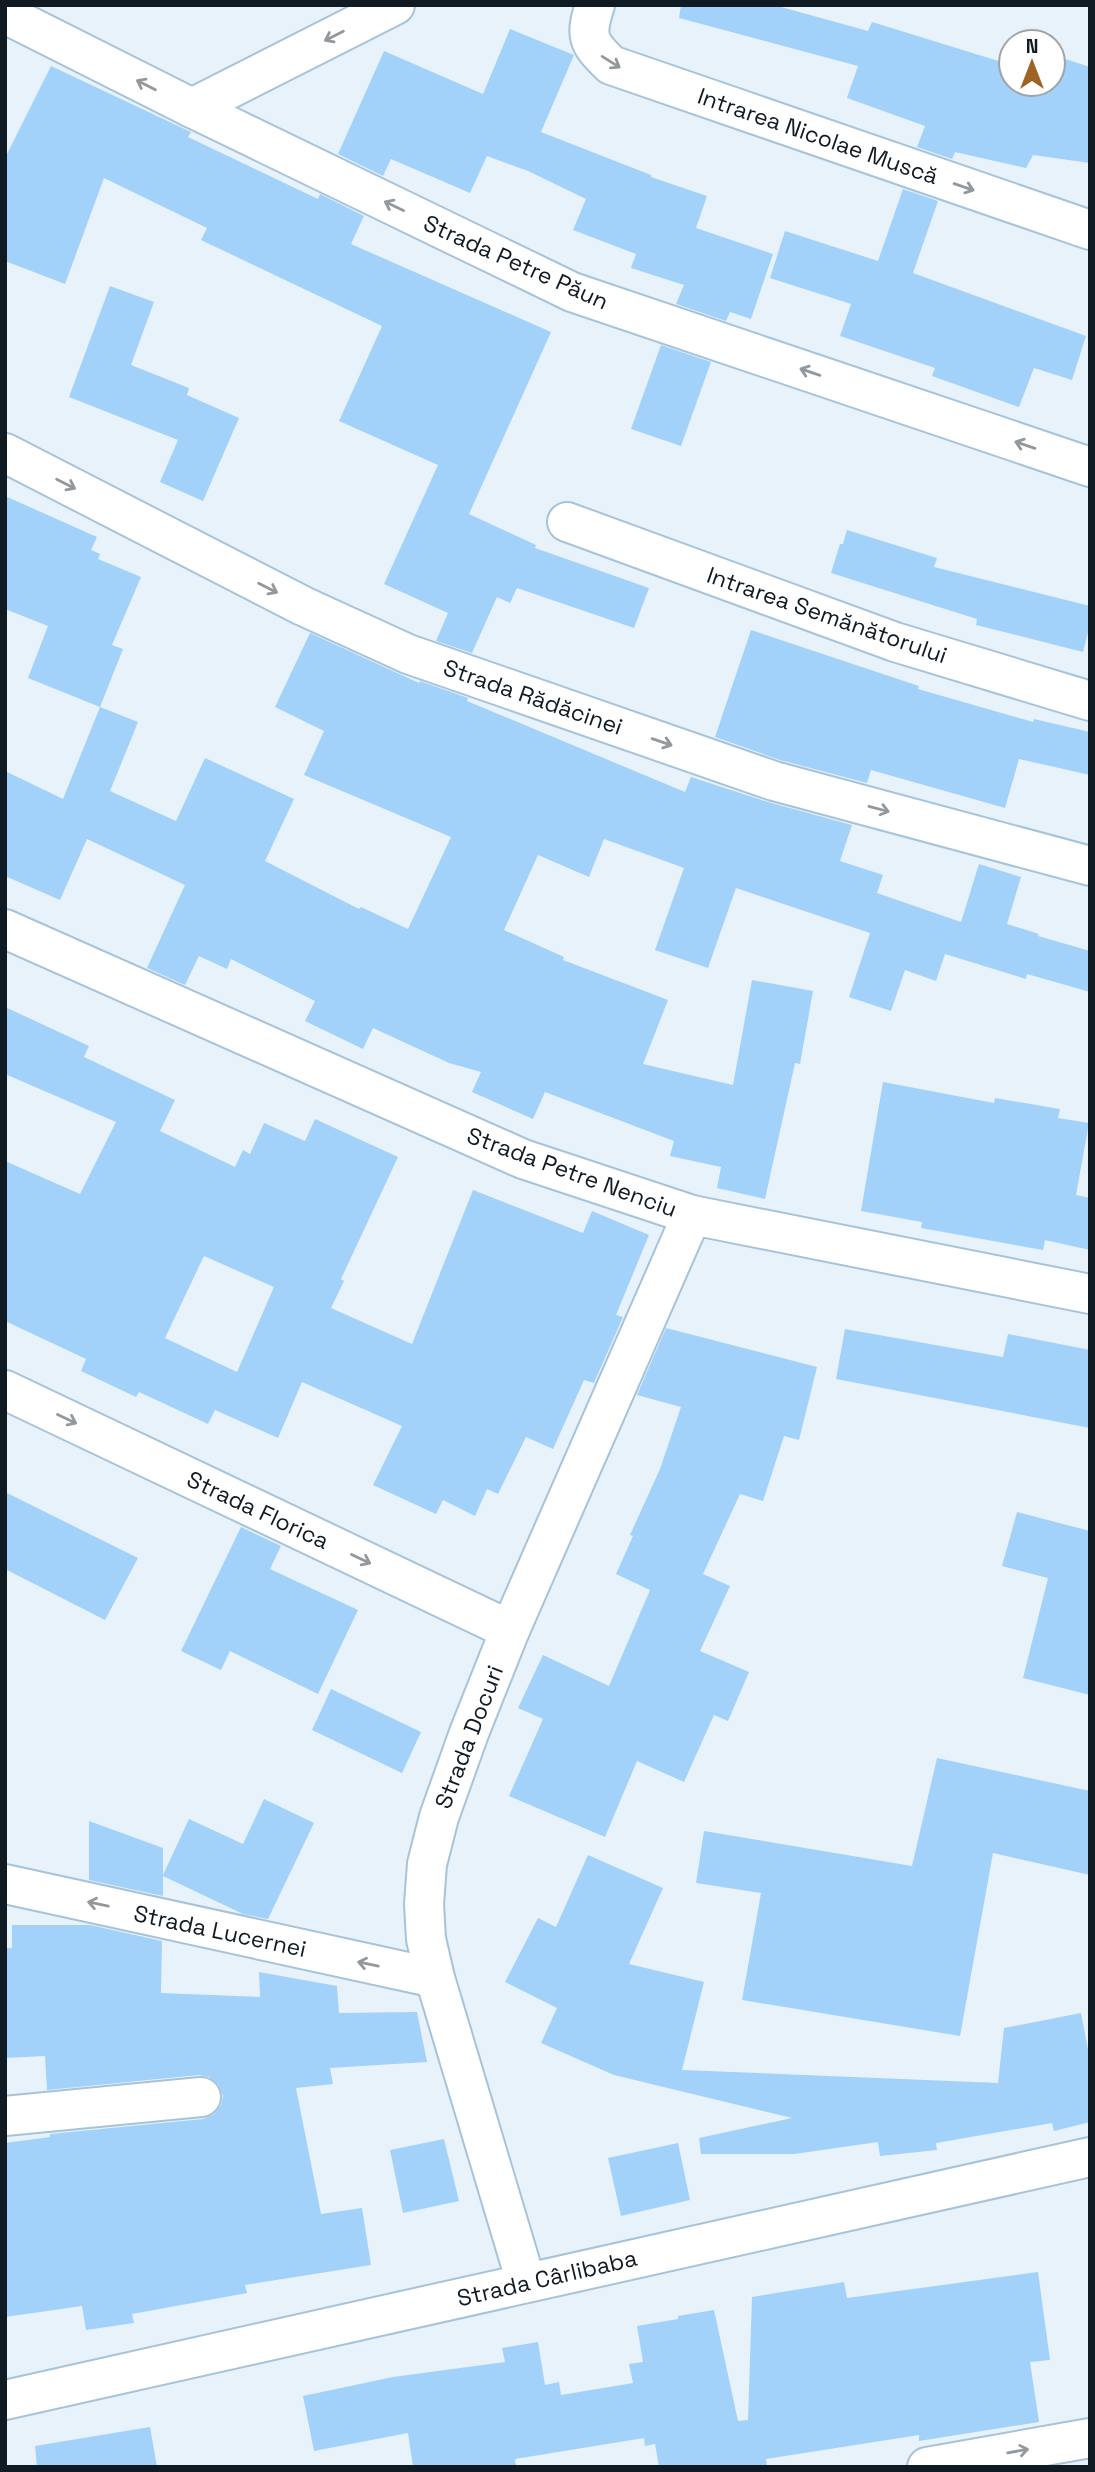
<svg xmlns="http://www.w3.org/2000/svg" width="1095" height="2472" font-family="'Space Grotesk',sans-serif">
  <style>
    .building { fill: #a2d2f9; fill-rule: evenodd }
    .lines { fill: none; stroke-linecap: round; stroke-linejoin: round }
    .street-casing { stroke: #a7c3d9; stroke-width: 42 }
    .secondary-casing { stroke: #a7c3d9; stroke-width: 42 }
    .street { stroke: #fff; stroke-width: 38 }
    .secondary { stroke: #fff; stroke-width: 38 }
    .oneway { stroke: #93989c }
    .labels { text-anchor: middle; stroke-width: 6; stroke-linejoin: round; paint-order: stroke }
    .street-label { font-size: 23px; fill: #101a22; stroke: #fff }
  </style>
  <rect width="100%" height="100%" fill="#e7f2fb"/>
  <g class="building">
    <path d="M681,5h93l94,26 4,-9 133,41 6,-18v39h42v-29l37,12v96l-57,-8 -7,13 -71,-16 -3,7 -35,-12 8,-21 -78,-28 11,-32 -179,-48z"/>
    <path d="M510,29l64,26 -33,77 110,43v2l56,19 -11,32 77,26 -22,65 -21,-7 -4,9 -50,-17 8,-19 -53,-17 5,-14 -63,-24 13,-31 -58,-28 -41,-15 -17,37 -79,-34 -8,17 -45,-22 46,-103 99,43z"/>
    <path d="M51,66l140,66 -3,5 130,62 2,-5 44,22 -13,28 200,88 -82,182 67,31 -1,3 114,40 -15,40 -117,-40 -7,15 -13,-6 -25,56 -36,-12 12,-28 -64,-29 54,-119 -99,-44 43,-95 -181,-86 6,-12 -103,-50 -39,106 -60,-23v-103z"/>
    <path d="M903,189l35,12 -25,72 173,63 -14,44 -38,-12 -15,39 -87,-31 3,-8 -95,-32 11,-32 -81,-26 15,-47 93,30z"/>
    <path d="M110,286l44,16 -23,63 58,23 -2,7 52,23 -36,83 -43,-19 18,-42 -109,-43z"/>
    <path d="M661,345l50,17 -30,84 -50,-17z"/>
    <path d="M5,496l92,41 -6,13 9,4 -2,5 43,18 -29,68 11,4 -23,58 -72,-29 20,-52 -43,-17z"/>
    <path d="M847,530l90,28 -3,9 156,39v19l-7,27 -107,-27 1,-6 -146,-46 9,-29h3z"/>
    <path d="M751,630l168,56 -1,3 115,33 1,-3 56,13v43l-71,-16 -14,49 -134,-38 -4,13 -87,-23 -65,-23z"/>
    <path d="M310,633l109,50 1,-2 48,17 -1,3 218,91 6,-15 77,25 84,23 -12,36 43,14 -6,18 84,29 18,-58 42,13 -14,47 32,10 -1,2 52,15v41l-63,-18 -1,5 -81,-25 -9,27 -31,-11 -14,41 -42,-14 21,-64 -134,-45 -28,80 -53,-18 29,-82 -80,-29 -15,38 -51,-22 -34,75 60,27 -1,3 105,40 -25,64 90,21 19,-105 61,11 -13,73 -5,-1 -30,136 -48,-11 4,-21 -51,-11 4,-15 -129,-49 -12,27 -61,-27 9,-20 -32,-9 -76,-35 -10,21 -58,-28 10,-20 -84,-42 -4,10 -28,-13 -14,29 -38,-17 38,-83 -98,-46 -27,61 -55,-24v-105l58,28 37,-92 38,15 -28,69 66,30 29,-63 89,41 -29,62 94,48 2,-2 47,22 43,-92 -147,-62 20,-44 -49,-24z"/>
    <path d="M5,1007l84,39 -5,11 91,43 -15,31 75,36 8,-17 7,4 14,-31 41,18 10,-22 83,38 -57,122 3,2 -13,27 81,36 61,-154 110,43 9,-22 57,24 -33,80 7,2 -29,66 -10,-3 -31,69 -27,-12 -28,57 -11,-5 -12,27 -32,-16 -7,14 -63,-29 29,-59 -100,-44 -24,56 -63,-28 -7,14 -69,-32 -3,5 -55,-26 5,-12 -81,-38v-160l75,33 36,-72 -111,-48zM204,1256l70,31 -37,85 -72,-34z"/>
    <path d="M883,1082l111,21 1,-5 65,11 -2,9 31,5 -13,72 14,3v52l-45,-10 -2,10 -122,-22 1,-6 -61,-11z"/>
    <path d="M666,1328l151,39 -18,73 -15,-4 -21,65 -23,-7 -37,80 27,12 -30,65 49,21 -21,49 -14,-6 -30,67 -47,-21 -32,76 -96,-41 34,-77 -25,-11 25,-53 66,31 41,-96 -34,-16 17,-38 -3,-1 30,-66 21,-62 -44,-12z"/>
    <path d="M845,1329l158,28 5,-23 82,16v78l-254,-49z"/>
    <path d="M5,1492l133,66 -33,62 -100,-51z"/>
    <path d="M1017,1512l73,19v164l-67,-17 25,-100 -46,-12z"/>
    <path d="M241,1527l40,19 -11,23 88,41 -40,84 -88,-43 -9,19 -40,-19z"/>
    <path d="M331,1689l90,43 -19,41 -90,-43z"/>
    <path d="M937,1758l153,33v84l-97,-22 -33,183 -218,-36 19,-107 -65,-10 8,-52 208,35z"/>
    <path d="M264,1799l50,24 -46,96 -25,-5 -80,-38v20l-74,-16v-59l74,27v27l26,-56 54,25z"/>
    <path d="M588,1855l75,33 -34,76 75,18 -22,88 316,13 6,-55 77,-15 9,47v62l-36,9 -2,-8 -116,20 1,7 -57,6 -2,-14 -84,12h-93l-2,-16 93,-20 -178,-43 -73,-32 16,-35 -52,-26 33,-64 18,9z"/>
    <path d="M12,1925h78l72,16 -1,52 99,4 -1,-25 78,14 2,27 78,-1 10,50 -97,6 3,16 -37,4 25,126 41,-6 9,57 -126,20 2,8 -115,21 2,9 -48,7 -4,-24 -77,11v-174l45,-6v-3l153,-15 11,-5 7,-9 2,-9 -5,-12 -9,-7 -10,-2 -152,15 -2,-34 -40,2v-110h7z"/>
    <path d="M444,2139l15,62 -56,12 -13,-63z"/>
    <path d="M678,2143l12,57 -69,16 -13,-58z"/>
    <path d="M1038,2272l12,88 -20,2 9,60 -120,19v-6l-153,24 1,8h-108l-4,-23 -10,2 -1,-8 -129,21 1,8h-103l-5,-34 -94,18 -11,-55 90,-19 112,-15 -3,-14 36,-6 7,43 14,-3 2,13 72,-12 -4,-19 14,-2 -6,-36 41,-7v-3l36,-6 24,111 10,-1 4,-123 92,-15 3,16z"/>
    <path d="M150,2427l7,40h-120l-2,-21z"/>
  </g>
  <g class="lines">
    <g class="street-casing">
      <g id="street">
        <path d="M595,5c-10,31 -8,37 16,60l479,165"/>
        <path d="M5,14l187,94 380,184 518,175"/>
        <path d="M192,108l203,-103"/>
        <path d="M5,453l298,153 105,48 366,127 316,85"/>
        <path d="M567,522l328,120 195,59"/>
        <path d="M5,929l518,230 169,56 398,79"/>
        <path d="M5,1390l505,240"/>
        <path d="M5,1884l430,94"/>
        <path d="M5,2116l196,-19"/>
        <path d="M526,2282l-91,-304 -9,-39 -2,-35 3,-40 12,-47 30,-84 41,-103 182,-415"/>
        <path d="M927,2467l163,-29"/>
      </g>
    </g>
    <g class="secondary-casing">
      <path id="secondary" d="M5,2400l1085,-243"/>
    </g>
    <use href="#street" class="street"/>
    <use href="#secondary" class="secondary"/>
  </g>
  <defs><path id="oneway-shaft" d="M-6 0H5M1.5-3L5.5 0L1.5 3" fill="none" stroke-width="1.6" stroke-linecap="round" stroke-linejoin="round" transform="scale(1.75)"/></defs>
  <g class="oneway">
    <use href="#oneway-shaft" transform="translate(334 36) rotate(153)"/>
    <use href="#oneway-shaft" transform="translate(611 62) rotate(32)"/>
    <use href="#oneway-shaft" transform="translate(146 85) rotate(-153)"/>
    <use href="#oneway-shaft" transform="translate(964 187) rotate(19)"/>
    <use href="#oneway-shaft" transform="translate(394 206) rotate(-154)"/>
    <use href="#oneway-shaft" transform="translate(810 372) rotate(-161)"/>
    <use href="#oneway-shaft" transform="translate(1025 445) rotate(-161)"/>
    <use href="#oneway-shaft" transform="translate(66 484) rotate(27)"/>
    <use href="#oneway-shaft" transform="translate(268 588) rotate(27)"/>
    <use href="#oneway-shaft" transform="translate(662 742) rotate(19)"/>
    <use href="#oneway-shaft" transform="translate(879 809) rotate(15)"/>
    <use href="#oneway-shaft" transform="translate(67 1419) rotate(25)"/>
    <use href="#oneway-shaft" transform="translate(361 1559) rotate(25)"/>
    <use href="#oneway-shaft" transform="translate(98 1904) rotate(-168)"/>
    <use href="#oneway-shaft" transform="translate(368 1964) rotate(-168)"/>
    <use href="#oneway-shaft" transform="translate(1018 2451) rotate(-10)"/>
  </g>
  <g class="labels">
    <g class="street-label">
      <text transform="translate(818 136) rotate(19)" y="8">Intrarea Nicolae Muscă</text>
      <text transform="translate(516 262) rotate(24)" y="8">Strada Petre Păun</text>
      <text transform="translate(827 615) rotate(19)" y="8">Intrarea Semănătorului</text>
      <text transform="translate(533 697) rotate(19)" y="8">Strada Rădăcinei</text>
      <text transform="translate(572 1172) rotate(20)" y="8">Strada Petre Nenciu</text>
      <text transform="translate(258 1510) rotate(25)" y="8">Strada Florica</text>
      <text transform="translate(469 1737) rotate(-69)" y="8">Strada Docuri</text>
      <text transform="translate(220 1931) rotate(12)" y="8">Strada Lucernei</text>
      <text transform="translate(547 2278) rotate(-13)" y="8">Strada Cârlibaba</text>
    </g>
  </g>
  <rect width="1095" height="2472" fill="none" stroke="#101a22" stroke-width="14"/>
  <g transform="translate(1032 63)"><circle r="33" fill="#ffffff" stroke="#9fa3a7" stroke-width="2"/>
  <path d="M0-5L12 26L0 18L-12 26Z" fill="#9e6224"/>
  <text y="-10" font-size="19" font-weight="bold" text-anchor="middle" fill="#101a22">N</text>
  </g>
</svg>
